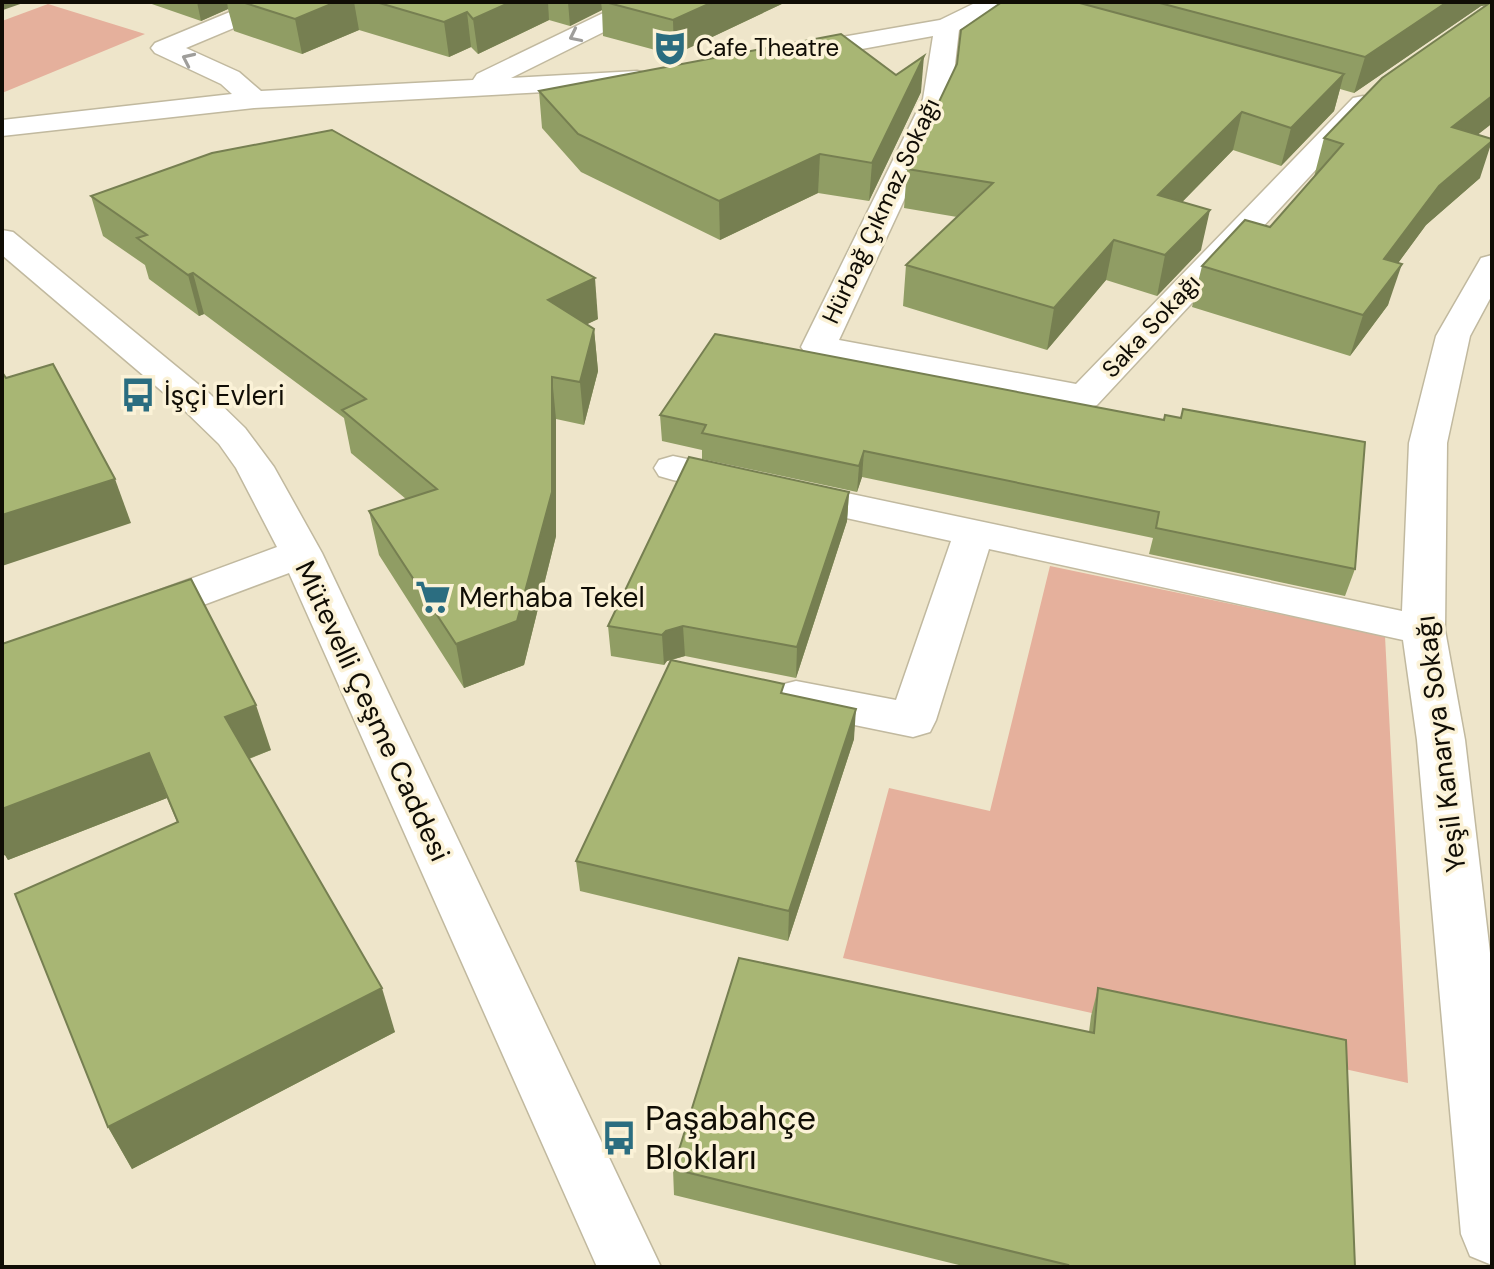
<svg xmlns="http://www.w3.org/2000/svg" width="1494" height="1269" font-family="'DM Sans',sans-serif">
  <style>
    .green { fill: #e5b09c }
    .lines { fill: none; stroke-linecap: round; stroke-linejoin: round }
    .minor-casing { stroke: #c1b99f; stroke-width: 3 }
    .minor { fill: #fff; fill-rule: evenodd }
    .wall { fill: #909d64 }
    .shaded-wall { fill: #767f51 }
    .building { fill: #a8b674; stroke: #767f51; stroke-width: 2 }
    .oneway { stroke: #9f9e9b }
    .labels { text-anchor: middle; stroke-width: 7; stroke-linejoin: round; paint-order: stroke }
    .far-poi-label { font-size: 24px; fill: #100d05; stroke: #fbf2d7; text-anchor: start }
    .far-street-label { font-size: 24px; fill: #100d05; stroke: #fbf2d7 }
    .poi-label { font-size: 28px; fill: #100d05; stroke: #fbf2d7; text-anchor: start }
    .street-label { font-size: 28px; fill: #100d05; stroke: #fbf2d7 }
    .near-poi-label { font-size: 34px; fill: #100d05; stroke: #fbf2d7; text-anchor: start }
  </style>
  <rect width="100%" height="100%" fill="#eee5ca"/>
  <g class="green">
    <path d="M48,4l97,30 -143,59v-72z"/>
    <path d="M1050,566l335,70 23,447 -565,-125 46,-170 101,23z"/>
  </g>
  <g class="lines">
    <g class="minor-casing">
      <g id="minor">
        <path d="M254,2h33l-3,5 -98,41 53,24 22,19 212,-11 4,-6 149,-72h31l-3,5 -143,71 126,-7 9,2 4,6 -4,6 -9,2 -383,21 -252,28v-16l230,-26 -11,-10 -66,-31 -4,-5 4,-5z"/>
        <path d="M977,2h31l-3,5 -46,23 -8,69 -112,241 237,44 277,-286 10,-2 10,2 4,6 -280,301 -13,3 -266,-51 -12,-3 -5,-7 122,-248 10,-63 -137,25 -9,-3 -4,-5 4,-5 9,-3 144,-25z"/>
        <path d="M2,230l11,2 197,162 35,34 29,39 48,86 339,714h-64l-308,-694 -131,49 -15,5 -15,-5 -7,-10 7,-10 149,-55 -41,-79 -17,-24 -35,-34 -182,-155z"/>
        <path d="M1492,255v40l-22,41 -23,107 -2,187 20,110 27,230v295l-22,-9 -9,-22 -44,-494 -14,-100 -414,-91 -53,171 -6,12 -17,5 -117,-24 -16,-4 -7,-12 7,-12 16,-4 100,19 55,-159 -278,-61 -14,-4 -5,-8 5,-8 14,-4 729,155 7,-168 27,-107 45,-78z"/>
      </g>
    </g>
    <use href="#minor" class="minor"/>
  </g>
  <g class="wall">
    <path d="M146,2h640l-112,53 -71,-19 -1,-26 -32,16 -21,-6 -71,34 -7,-7 -22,10 -90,-27 -57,24 -68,-23 -6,-22 -27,12z"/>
    <path d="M1002,2h490l-2,123 -13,10 3,43 -54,47 -28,38 -10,42 -38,51 -158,-49 10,-41 68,-39 44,-50 10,-39 163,-133 -6,1 -127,87 -14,-4 -6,22 -53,55 -48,-16 -51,52 19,48 -44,46 -51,-16 -59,70 -144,-44 3,-41 51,-48 -53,-9 3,-39z"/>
    <path d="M896,75l25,17 -52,109 -51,-8 -98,47 -139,-68 -39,-44 -3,-37z"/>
    <path d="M91,196l507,123 -11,5 7,5 4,42 -14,54 -28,-6v117l-32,129 -60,23 -85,-133 -10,-44 37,-12 -55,-46 -7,-35 -140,-104 -5,2 -50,-37 -4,-14 -42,-29z"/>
    <path d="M715,334l640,235 -10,27 -196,-42 4,-16 -291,-61 -5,15 -155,-33v-9l-40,-9 -2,-26z"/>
    <path d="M849,492l-2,29 -51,157 -111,-22 -14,4 113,34 70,45 -66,202 -208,-50 -4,-30 95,-201 -4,1 -3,4 -53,-9 -3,-30z"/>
    <path d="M2,644l269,106 -22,9 146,273 -263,137 -24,-42 69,-305 -10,-24 -159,62 -3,-5 -3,1z"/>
    <path d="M1098,988l257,279h-388l-293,-72 -1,-26 416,-137 2,-16z"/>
  </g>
  <g class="shaded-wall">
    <path d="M2,2h24l-23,8z"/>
    <path d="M197,2h30l1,7 -27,12z"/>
    <path d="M336,2h18l5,28 -57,24 -7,-35z"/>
    <path d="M511,2h37l1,18 -71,34 -5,-35z"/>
    <path d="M568,2h33l1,8 -32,16z"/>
    <path d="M713,2h73l-112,53 -1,-35z"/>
    <path d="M1447,2h45v2l-11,2 -127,87 11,-36z"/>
    <path d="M467,12l4,35 -22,10 -5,-35z"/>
    <path d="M924,56l-3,36 -52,109 3,-38z"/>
    <path d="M1344,74l-10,37 -53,55 10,-38z"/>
    <path d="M1492,96v22l-2,7 -51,40 13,-38z"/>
    <path d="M1242,112l-9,38 -83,85 8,-40z"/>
    <path d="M1492,141l-12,37 -54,47 -55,75 13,-41 55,-73z"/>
    <path d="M820,154l-2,39 -98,47 -1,-39z"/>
    <path d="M1210,210l-9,40 -44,46 8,-41z"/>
    <path d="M1114,240l-8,40 -59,70 7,-42z"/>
    <path d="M1402,264l-14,41 -38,51 13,-41z"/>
    <path d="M193,273l11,41 -5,2 -11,-41z"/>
    <path d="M595,278l3,41 -46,22 -4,-41z"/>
    <path d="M594,329l4,42 -14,54 -4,-43z"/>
    <path d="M552,377l4,42v117l-32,129 -60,23 -8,-44z"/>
    <path d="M864,451l-2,26 -5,15 2,-26z"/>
    <path d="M115,479l16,44 -129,43v-51z"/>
    <path d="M849,492l-2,29 -51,157 1,-31z"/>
    <path d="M683,626l2,30 -18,5 -3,4 -2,-30 4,-4z"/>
    <path d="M256,705l15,45 -31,12 -15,-45z"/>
    <path d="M856,709l-2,30 -66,202 1,-30z"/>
    <path d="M149,753l18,45 -159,62 -3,-5 -3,1v-47z"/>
    <path d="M382,988l13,44 -263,137 -24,-42z"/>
  </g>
  <g class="building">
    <path d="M242,2h94l-41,17z"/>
    <path d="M376,2h135l-38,17 -6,-7 -23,10z"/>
    <path d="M605,2h108l-40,18z"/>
    <path d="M1002,2h74l268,72 -53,54 -49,-16 -84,83 52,15 -45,45 -51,-15 -60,68 -148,-43 87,-82 -86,-14 50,-105 4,-34z"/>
    <path d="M1156,2h291l-82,55z"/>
    <path d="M1491,2h1v94l-40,31 40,12v2l-53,45 -55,73 18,5 -39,51 -161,-49 43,-46 25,7 73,-83 -19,-6 58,-60z"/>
    <path d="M841,34l55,41 28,-19 -52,107 -52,-9 -101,47 -141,-67 -39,-43z"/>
    <path d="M332,130l263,148 -47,22 46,29 -14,53 -28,-5v115l-35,129 -61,23 -87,-133 68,-22 -95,-79 24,-11 -173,-126 -5,2 -51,-37 10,-3 -56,-39 121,-43z"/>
    <path d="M715,334l449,86 1,-5 16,3 2,-9 182,33 -10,127 -199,-41 3,-16 -295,-61 -5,15 -157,-33 4,-8 -46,-10z"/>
    <path d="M53,364l62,115 -113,36v-143l4,6z"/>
    <path d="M689,457l160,35 -52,155 -114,-21 -17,5 -4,4 -54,-9z"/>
    <path d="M191,579l65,126 -31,12 157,271 -274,139 -93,-233 163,-72 -29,-69 -147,56v-165z"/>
    <path d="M671,660l113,24 -3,9 75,16 -67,202 -213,-50z"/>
    <path d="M739,958l355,75 4,-45 248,52 9,227h-288l1,-2 -395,-96z"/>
  </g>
  <defs><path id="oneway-chevron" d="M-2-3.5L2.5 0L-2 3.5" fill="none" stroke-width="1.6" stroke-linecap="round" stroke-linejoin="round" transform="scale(2)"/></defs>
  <g class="oneway">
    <use href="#oneway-chevron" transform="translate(575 36) rotate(154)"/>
    <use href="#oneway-chevron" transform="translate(188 59) rotate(-155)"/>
  </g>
  <defs>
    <g id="theatre-bare" transform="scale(2.76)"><path d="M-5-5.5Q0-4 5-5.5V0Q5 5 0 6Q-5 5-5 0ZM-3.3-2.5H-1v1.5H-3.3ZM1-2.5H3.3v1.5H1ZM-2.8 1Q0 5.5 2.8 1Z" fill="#2b6d80" stroke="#fbf2d7" stroke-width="2.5" paint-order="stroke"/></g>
    <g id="bus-bare" transform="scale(2.76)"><path d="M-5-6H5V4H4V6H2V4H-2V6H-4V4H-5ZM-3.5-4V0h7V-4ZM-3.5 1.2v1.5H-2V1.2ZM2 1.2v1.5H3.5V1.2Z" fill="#2b6d80" stroke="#fbf2d7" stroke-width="2.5" paint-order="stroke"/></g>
    <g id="supermarket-bare" transform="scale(2.76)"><path d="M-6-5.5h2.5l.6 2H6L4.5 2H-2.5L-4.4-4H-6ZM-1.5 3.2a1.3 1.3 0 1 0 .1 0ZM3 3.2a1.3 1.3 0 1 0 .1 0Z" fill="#2b6d80" stroke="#fbf2d7" stroke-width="2.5" paint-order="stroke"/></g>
  </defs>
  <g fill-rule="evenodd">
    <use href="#theatre-bare" x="670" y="48"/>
    <use href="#bus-bare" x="138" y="395"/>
    <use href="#supermarket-bare" x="433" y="597"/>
    <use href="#bus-bare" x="619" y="1138"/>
  </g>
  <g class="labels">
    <g class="far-poi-label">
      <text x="696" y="56">Cafe Theatre</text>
    </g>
    <g class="far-street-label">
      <text transform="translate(881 211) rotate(-65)" y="8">Hürbağ Çıkmaz Sokağı</text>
      <text transform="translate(1151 326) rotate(-47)" y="8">Saka Sokağı</text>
    </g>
    <g class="poi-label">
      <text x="164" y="405">İşçi Evleri</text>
      <text x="459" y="607">Merhaba Tekel</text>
    </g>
    <g class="street-label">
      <text transform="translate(373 711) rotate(65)" y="10">Mütevelli Çeşme Caddesi</text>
      <text transform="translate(1440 744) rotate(-97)" y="10">Yeşil Kanarya Sokağı</text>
    </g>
    <g class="near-poi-label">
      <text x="645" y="1130">Paşabahçe<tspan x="645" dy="39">Blokları</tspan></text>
    </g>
  </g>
  <rect width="1494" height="1269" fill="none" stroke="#100d05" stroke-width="8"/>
</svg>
